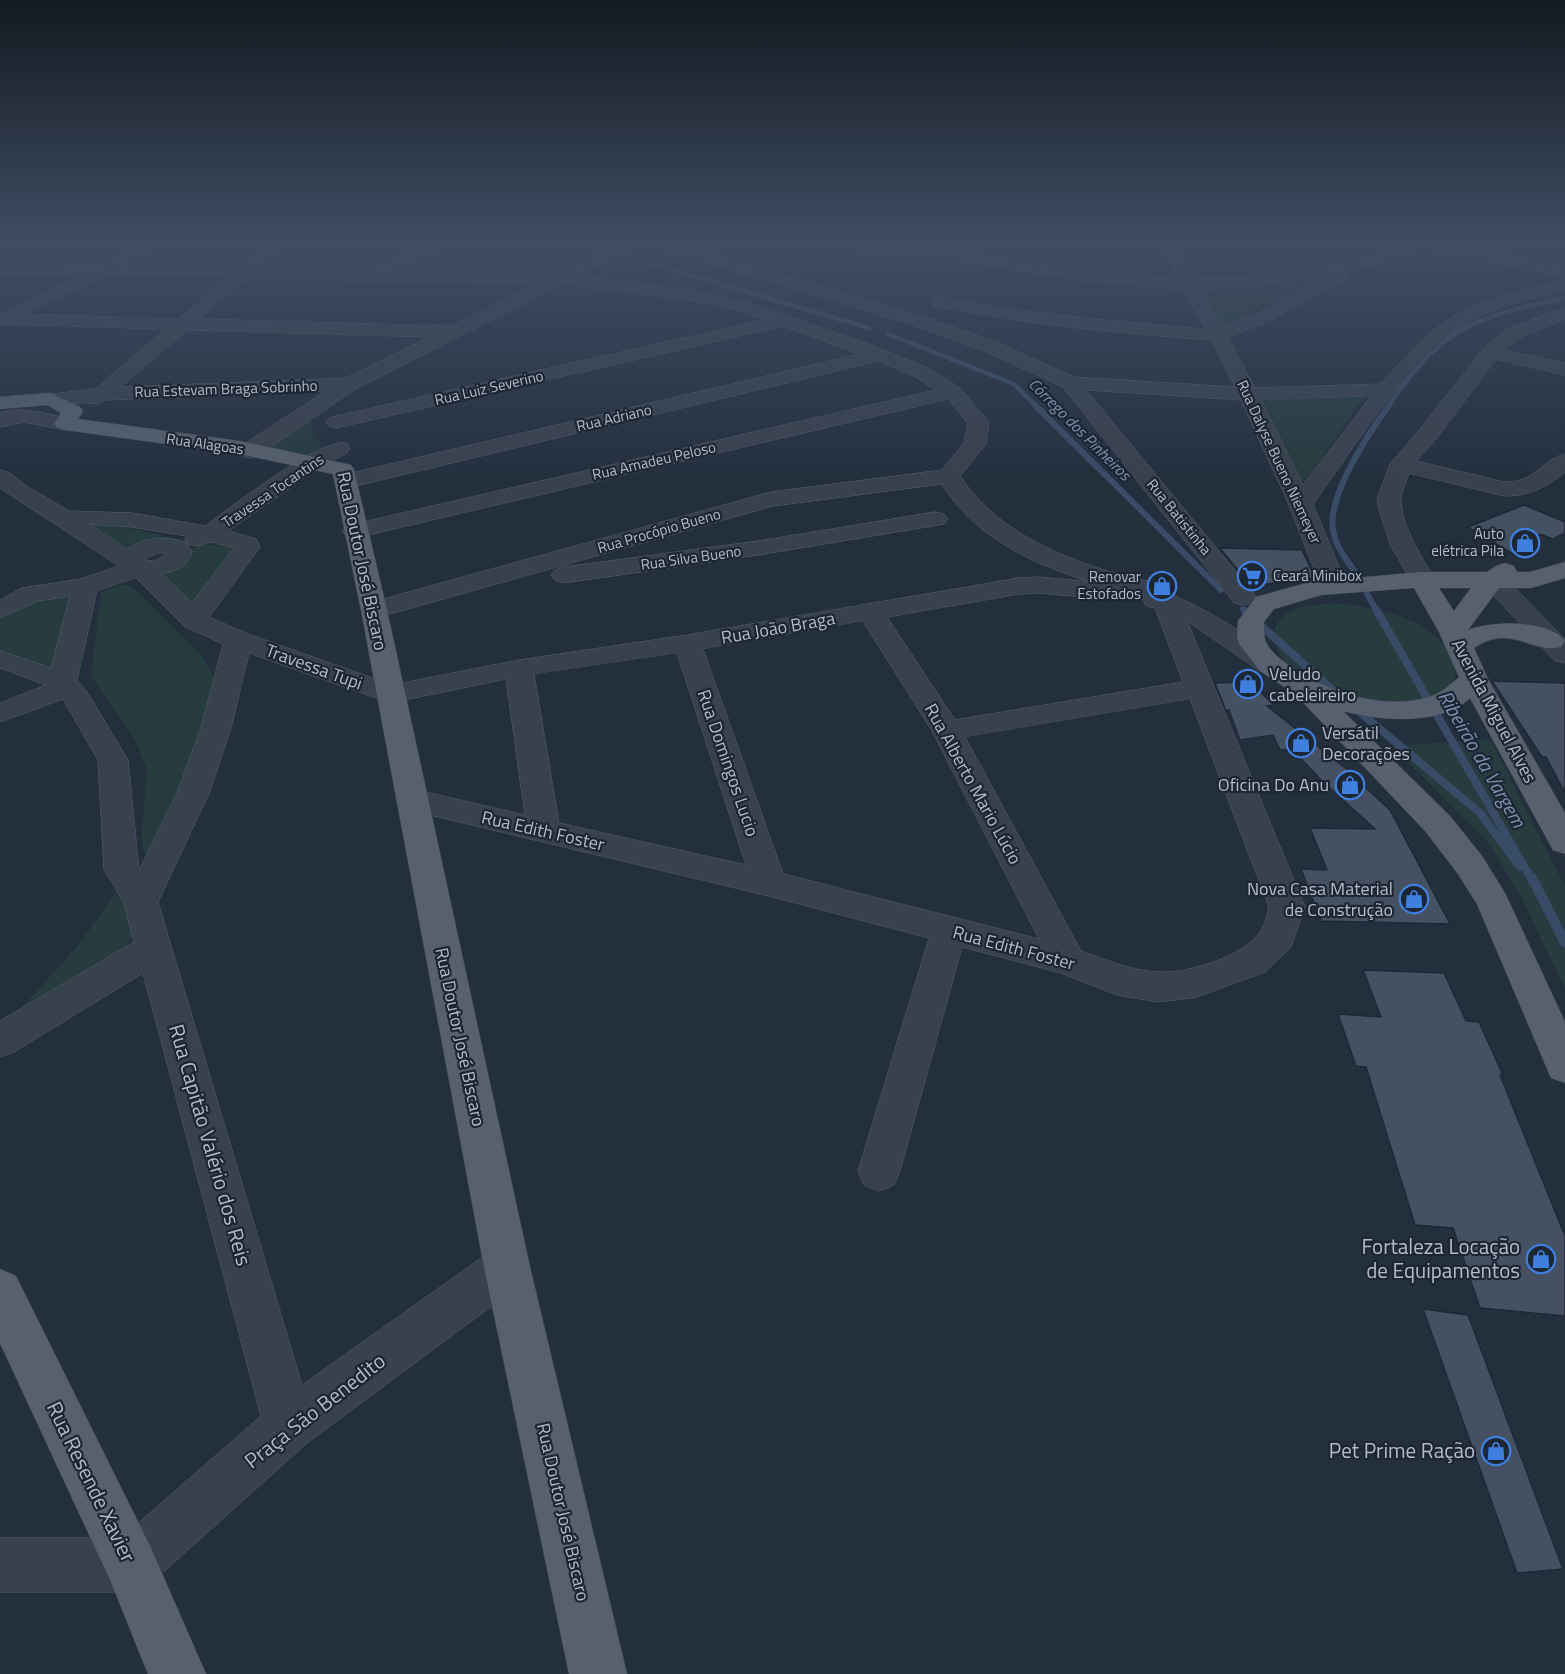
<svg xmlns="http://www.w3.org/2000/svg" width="1565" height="1674" font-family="'Titillium Web',sans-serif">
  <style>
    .green { fill: #263c3f }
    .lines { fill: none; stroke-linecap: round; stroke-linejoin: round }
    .stream-far3 { stroke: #394c67; stroke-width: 4.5 }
    .stream-far2 { stroke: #394c67; stroke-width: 6 }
    .stream-far1 { stroke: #394c67; stroke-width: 8 }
    .stream { stroke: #394c67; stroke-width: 10 }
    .building { fill: #455162; stroke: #1f2835; stroke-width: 1.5 }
    .minor-casing { stroke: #565f6c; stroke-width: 1 }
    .major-casing { stroke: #414a57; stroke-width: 1 }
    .minor { fill: #38414e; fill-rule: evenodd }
    .major { fill: #56606e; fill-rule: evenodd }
    .labels { text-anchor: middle; stroke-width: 4.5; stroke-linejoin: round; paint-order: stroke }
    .far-street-label { font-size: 15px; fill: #b4bcc9; stroke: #1d2633 }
    .far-poi-label { font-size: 15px; fill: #b4bcc9; stroke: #1d2633; text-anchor: end }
    .far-water-label { font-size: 16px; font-style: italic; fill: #7c92b1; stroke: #1d2633 }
    .street-label { font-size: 18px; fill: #b4bcc9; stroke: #1d2633 }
    .poi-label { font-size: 18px; fill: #b4bcc9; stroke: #1d2633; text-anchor: start }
    .water-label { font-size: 20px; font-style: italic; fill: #7c92b1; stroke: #1d2633 }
    .near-street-label { font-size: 21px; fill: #b4bcc9; stroke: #1d2633 }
    .near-poi-label { font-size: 21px; fill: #b4bcc9; stroke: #1d2633; text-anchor: end }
  </style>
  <rect width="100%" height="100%" fill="#242f3e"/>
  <g class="green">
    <path d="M1326,276l-107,51 -23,-40z"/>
    <path d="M1367,393l-58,82 -11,11 -41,-88z"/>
    <path d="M309,414l3,15 11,20 -11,8 -46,-7z"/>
    <path d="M91,519l103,24 -35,10h-21l-26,10 -47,-41z"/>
    <path d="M202,544l41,5 -60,67 -23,-39 13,-18z"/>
    <path d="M130,585l74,73 11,21 -10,58 -55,130 -9,-24 6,-73 -13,-32 -43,-62 10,-84 15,-6z"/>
    <path d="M79,590l-21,84 -58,-20v-41l20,-12z"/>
    <path d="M1332,603c36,3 77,10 106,35 38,34 10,69 -34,66 -17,-2 -39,0 -55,-6 -15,-5 -41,-16 -53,-25 -19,-15 -34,-43 -8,-60 12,-8 29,-8 44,-10z"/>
    <path d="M1490,739l75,147v102l-45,-93 -32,-53 -96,-96z"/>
    <path d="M116,892l23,34 -16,24 -104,61 61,-68z"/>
  </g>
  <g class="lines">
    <g class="stream-far3">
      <path d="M582,244l19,6"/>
      <path d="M616,253l253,75"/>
      <path d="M888,334l126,50 21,21"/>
      <path d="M1389,405c15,-21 31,-43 51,-60 35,-30 81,-37 125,-47"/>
    </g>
    <g class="stream-far2">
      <path d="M1034,404l187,186"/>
      <path d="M1360,578c-11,-14 -24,-30 -27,-48 -6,-35 37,-99 57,-126"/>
      <path d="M1367,594l10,18"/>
      <path d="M1243,609l3,3"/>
    </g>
    <g class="stream-far1">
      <path d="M1245,611l93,84"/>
      <path d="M1377,611l155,269"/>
      <path d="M1362,714l118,99 40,54"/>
    </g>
    <path class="stream" d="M1532,878l33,65"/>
  </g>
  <g class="building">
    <path d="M1524,505l41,17v11l-12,6 -13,-5 -27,20 -45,-27z"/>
    <path d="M1220,548l82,2 13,28 -64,8z"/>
    <path d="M1492,681l73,2v110l-19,-36h-4z"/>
    <path d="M1250,682l24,23 -7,1 86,68h-2l39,36 60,114 -129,-3 -20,-52 26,1 -17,-42 65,1 -54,-49 -29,-31 -12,1 -7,-15 -33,5 -11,-30 -3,1 -11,-28z"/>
    <path d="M1363,970l81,3 22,48 13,1 24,53h-3l65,161v80l-85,-8 -27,-80 -38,-3 -49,-158 -10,-1 -18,-52 43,3z"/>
    <path d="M1423,1309l45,6 95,254 -46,4z"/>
  </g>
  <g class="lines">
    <g class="minor-casing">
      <g id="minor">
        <path d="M143,244h21l-39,21 115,3 28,-24h18l-27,24 115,2 1,-5 52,-21h23l-2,3 -57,24 167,3 60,-30h21l-60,32 122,16 41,9 124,42 62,25 32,20 29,34 -3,22 -26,32c34,51 90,77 147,95 17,5 36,7 52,15 7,3 13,9 20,12 37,16 68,38 101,61l4,6 -4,6 -10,2 -10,-2 -73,-50 118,286 -14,40 -26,25 -68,25 -38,5 -42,-7 -56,-22 -99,-26 -62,224 -6,14 -15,6 -15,-6 -6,-14 71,-233 -160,-42 -368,-88 -5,-8 5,-8 11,-3 113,26 -19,-136 -116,24 -141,-50 -18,75 -21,63 -52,111 144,483 189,-134 16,-6 16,6 7,16 -7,16 -216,160 -157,141 -19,8h-131v-54h121l140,-122 -118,-443 -129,79 -14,5v-36l134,-79 -10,-39 -20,-34 -6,-109 -35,-61 -63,23v-19l46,-18 -46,-17v-17l51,17 19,-72 -32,5 -38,17v-18l22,-12 59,-9 38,-13 -119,-78v-18l8,2 20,15 41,24 63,2 73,13c25,-18 116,-89 142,-83l3,5 -3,5 -27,14 -92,64 28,8 4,8 -51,70 39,17 144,51 127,-25 168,-25 332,-57 21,-1 51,5c-58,-18 -116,-44 -149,-98l-169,22 -390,110 -9,2 -9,-2 -4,-6 4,-6 406,-112 171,-22 22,-27 4,-20 -20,-24 -593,139 -9,-2 -3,-5 3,-5 590,-136 -22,-14 -36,-15 -531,127 -8,-2 -3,-5 3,-5 521,-122 -77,-28 -447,102 -7,-2 -3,-4 3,-4 7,-2 428,-96 -27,-10 -36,-8 -138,-18 -206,104 -100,68 -8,2 -8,-2 -3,-5 3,-5 85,-55 -220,9 -10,4c-17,-4 -36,4 -53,-1l-3,-4 3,-4 52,-6 71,-60 -166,-5v-10l80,-39 -80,-2v-10l100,2zM106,275l122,2 -49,42 -153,-5zM248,278l290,6 -87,42 -251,-7zM188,330l242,7 -84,41 -225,9zM90,524l42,3 55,9 -2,3 3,5 9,2 14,-4 23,6 -42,55 -30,-29c13,-3 28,-8 30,-23l-7,-9c-20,-5 -41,-6 -58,7zM158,553h9l-12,8 -11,-1zM136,578l48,48 39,18 -22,84 -23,63 -39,79 -11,-110 -39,-65 -12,-15 20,-89zM1115,588l27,10 4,8 9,2 28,74 -228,38 -68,-103 132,-23 21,-1 64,6 9,-3 4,-5zM863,621l69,110 107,208 -256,-65 -80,-225zM677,653l69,212 -187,-42 -25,-149zM1190,699l79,208c-2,7 -3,16 -7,22 -15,27 -75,45 -105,43 -27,-2 -51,-12 -76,-21l-116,-214z"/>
        <path d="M652,244h26l241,71 77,27 78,35 161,10 -24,-47c-91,-7 -181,-15 -271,-33l-6,-1 -3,-4 3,-4 6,-1c88,17 176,24 265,32l-21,-40 -96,-8 -200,-30 -77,-2 -8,-5h106l179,27 90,7 -18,-34h16l19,35 43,-2 112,-14 57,-19h43l115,23v10l-140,-28 -79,25 1,2 -2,4 -76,41 -41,16 27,51 125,-4c22,-22 44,-50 71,-66 35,-21 76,-29 114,-38v10c-34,9 -73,16 -103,37 -60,41 -107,119 -149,177l34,82 -4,5 -9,3 -9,-3 -4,-5 -35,-88 -45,-98 -155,-10 166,201 4,6 -4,6 -9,2 -9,-2 -171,-216 -81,-37 -75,-27 -253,-76zM1326,276l-69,37 -35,13 -21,-37 37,-2zM1371,396l-68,89 -42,-85z"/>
        <path d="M1565,308v11l-46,19 -14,12 60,13v12l-69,-16 -60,80 -20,22 88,21c34,0 35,-21 61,-28v18c-19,16 -36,24 -61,24l-95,-23c-2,8 -8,19 -8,27 0,26 22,59 34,80l-4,5 -9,3 -9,-3 -23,-41 -11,-34 -2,-11 13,-35 30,-35 64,-81 21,-18z"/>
        <path d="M15,410c20,0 39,5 57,10l4,4 -4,4 -7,2 -41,-8 -24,5v-14z"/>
        <path d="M936,512l8,2 4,5 -4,5 -186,31 -194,28 -9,-3 -4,-5 4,-5 9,-3 194,-26z"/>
        <path d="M1492,571l9,3 64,65v24l-10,-2 -72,-77 -4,-5 4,-5z"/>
      </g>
    </g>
    <g class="major-casing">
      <g id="major">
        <path d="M50,393l30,14 3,4 -5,8 162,22 111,24 3,5 33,140 143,657 97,407h-58l-85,-407 -123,-657 -28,-136 -93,-20 -175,-24 -7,-2 -4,-4 7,-11 -14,-8 -47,4v-12z"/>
        <path d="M1565,562v16l-34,10h-32l-31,42c23,-9 81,-11 97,11l-4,6c-31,7 -50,-24 -87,1l14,31 77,134v41l-12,-4 -83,-152c-28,28 -92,23 -127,13l107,105 32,40 23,37 60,129v61l-14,-5 -74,-174 -19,-30 -32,-42 -131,-138 -35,-23 -21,-27 -2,-8 1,-15 18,-24 54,-15 112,-10h65l9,-6 9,-3 9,3 3,6h13zM1414,588l25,44 20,45c-11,10 -20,18 -34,21 -45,12 -99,-7 -135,-32 -9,-6 -21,-15 -25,-26 -1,-6 -1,-13 -1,-18l10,-13 47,-14zM1439,588h32l-17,23z"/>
        <path d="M0,1269l16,7 134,270 56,128h-58l-37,-92 -111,-239z"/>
      </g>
    </g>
    <use href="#minor" class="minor"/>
    <use href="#major" class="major"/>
  </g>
  <linearGradient id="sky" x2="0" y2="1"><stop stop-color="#141a22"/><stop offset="0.51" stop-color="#3f4d63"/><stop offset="1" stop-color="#3f4d63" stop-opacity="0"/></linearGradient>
  <rect width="1565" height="479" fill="url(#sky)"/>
  <defs>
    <g id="shop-ring" transform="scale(1.5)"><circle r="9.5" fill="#1d2633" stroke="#3f7fe0" stroke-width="1.5"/><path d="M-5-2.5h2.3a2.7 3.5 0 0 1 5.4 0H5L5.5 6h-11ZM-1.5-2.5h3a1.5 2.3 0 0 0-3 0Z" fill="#3f7fe0"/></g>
    <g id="supermarket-ring" transform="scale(1.5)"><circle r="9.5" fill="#1d2633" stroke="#3f7fe0" stroke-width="1.5"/><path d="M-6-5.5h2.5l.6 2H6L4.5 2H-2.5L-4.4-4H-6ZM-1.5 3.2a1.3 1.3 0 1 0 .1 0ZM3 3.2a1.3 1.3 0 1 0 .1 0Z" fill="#3f7fe0"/></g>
  </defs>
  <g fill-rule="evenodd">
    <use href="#shop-ring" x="1525" y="543"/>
    <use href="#supermarket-ring" x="1252" y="576"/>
    <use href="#shop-ring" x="1162" y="586"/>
    <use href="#shop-ring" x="1248" y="684"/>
    <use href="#shop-ring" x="1301" y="743"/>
    <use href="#shop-ring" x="1350" y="785"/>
    <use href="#shop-ring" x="1414" y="899"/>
    <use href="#shop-ring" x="1541" y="1259"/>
    <use href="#shop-ring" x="1496" y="1451"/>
  </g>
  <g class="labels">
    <g class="far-street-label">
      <text transform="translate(489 388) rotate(-13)" y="5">Rua Luiz Severino</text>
      <text transform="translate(226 389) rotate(-2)" y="5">Rua Estevam Braga Sobrinho</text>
      <text transform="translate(614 418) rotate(-13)" y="5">Rua Adriano</text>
      <text transform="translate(205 444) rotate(8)" y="5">Rua Alagoas</text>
      <text transform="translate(654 461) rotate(-13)" y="5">Rua Amadeu Peloso</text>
      <text transform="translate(1279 462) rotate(65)" y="5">Rua Dalyse Bueno Niemeyer</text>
      <text transform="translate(273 491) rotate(-34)" y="5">Travessa Tocantins</text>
      <text transform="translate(1179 517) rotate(51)" y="5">Rua Batistinha</text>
      <text transform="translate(659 531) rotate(-16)" y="5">Rua Procópio Bueno</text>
      <text transform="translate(691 558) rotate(-8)" y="5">Rua Silva Bueno</text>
    </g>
    <g class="far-poi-label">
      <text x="1504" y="539">Auto<tspan x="1504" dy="17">elétrica Pila</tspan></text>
      <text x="1273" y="581" text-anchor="start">Ceará Minibox</text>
      <text x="1141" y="582">Renovar<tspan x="1141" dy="17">Estofados</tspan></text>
    </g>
    <g class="far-water-label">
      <text transform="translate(1080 429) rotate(45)" y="6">Córrego dos Pinheiros</text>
    </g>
    <g class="street-label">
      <text transform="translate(362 561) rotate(78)" y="6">Rua Doutor José Biscaro</text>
      <text transform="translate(778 628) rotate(-10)" y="6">Rua João Braga</text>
      <text transform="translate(314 667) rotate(20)" y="6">Travessa Tupi</text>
      <text transform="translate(1494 711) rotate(62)" y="6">Avenida Miguel Alves</text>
      <text transform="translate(728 763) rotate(71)" y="6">Rua Domingos Lucio</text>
      <text transform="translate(973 784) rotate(61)" y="6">Rua Alberto Mario Lúcio</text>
      <text transform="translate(543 831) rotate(13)" y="6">Rua Edith Foster</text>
      <text transform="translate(1014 948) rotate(15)" y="6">Rua Edith Foster</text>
      <text transform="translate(460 1037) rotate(78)" y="6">Rua Doutor José Biscaro</text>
      <text transform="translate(563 1512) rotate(77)" y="6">Rua Doutor José Biscaro</text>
    </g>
    <g class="poi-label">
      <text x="1269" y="680">Veludo<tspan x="1269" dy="21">cabeleireiro</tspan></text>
      <text x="1322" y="739">Versátil<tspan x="1322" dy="21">Decorações</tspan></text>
      <text x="1329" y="791" text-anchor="end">Oficina Do Anu</text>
      <text x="1393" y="895" text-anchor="end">Nova Casa Material<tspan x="1393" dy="21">de Construção</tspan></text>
    </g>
    <g class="water-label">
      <text transform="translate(1482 759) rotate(60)" y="7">Ribeirão da Vargem</text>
    </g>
    <g class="near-street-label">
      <text transform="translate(210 1145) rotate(74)" y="7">Rua Capitão Valério dos Reis</text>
      <text transform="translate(315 1411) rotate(-38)" y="7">Praça São Benedito</text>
      <text transform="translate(91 1482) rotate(64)" y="7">Rua Resende Xavier</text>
    </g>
    <g class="near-poi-label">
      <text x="1520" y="1254">Fortaleza Locação<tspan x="1520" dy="24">de Equipamentos</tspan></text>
      <text x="1475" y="1458">Pet Prime Ração</text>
    </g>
  </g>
</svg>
